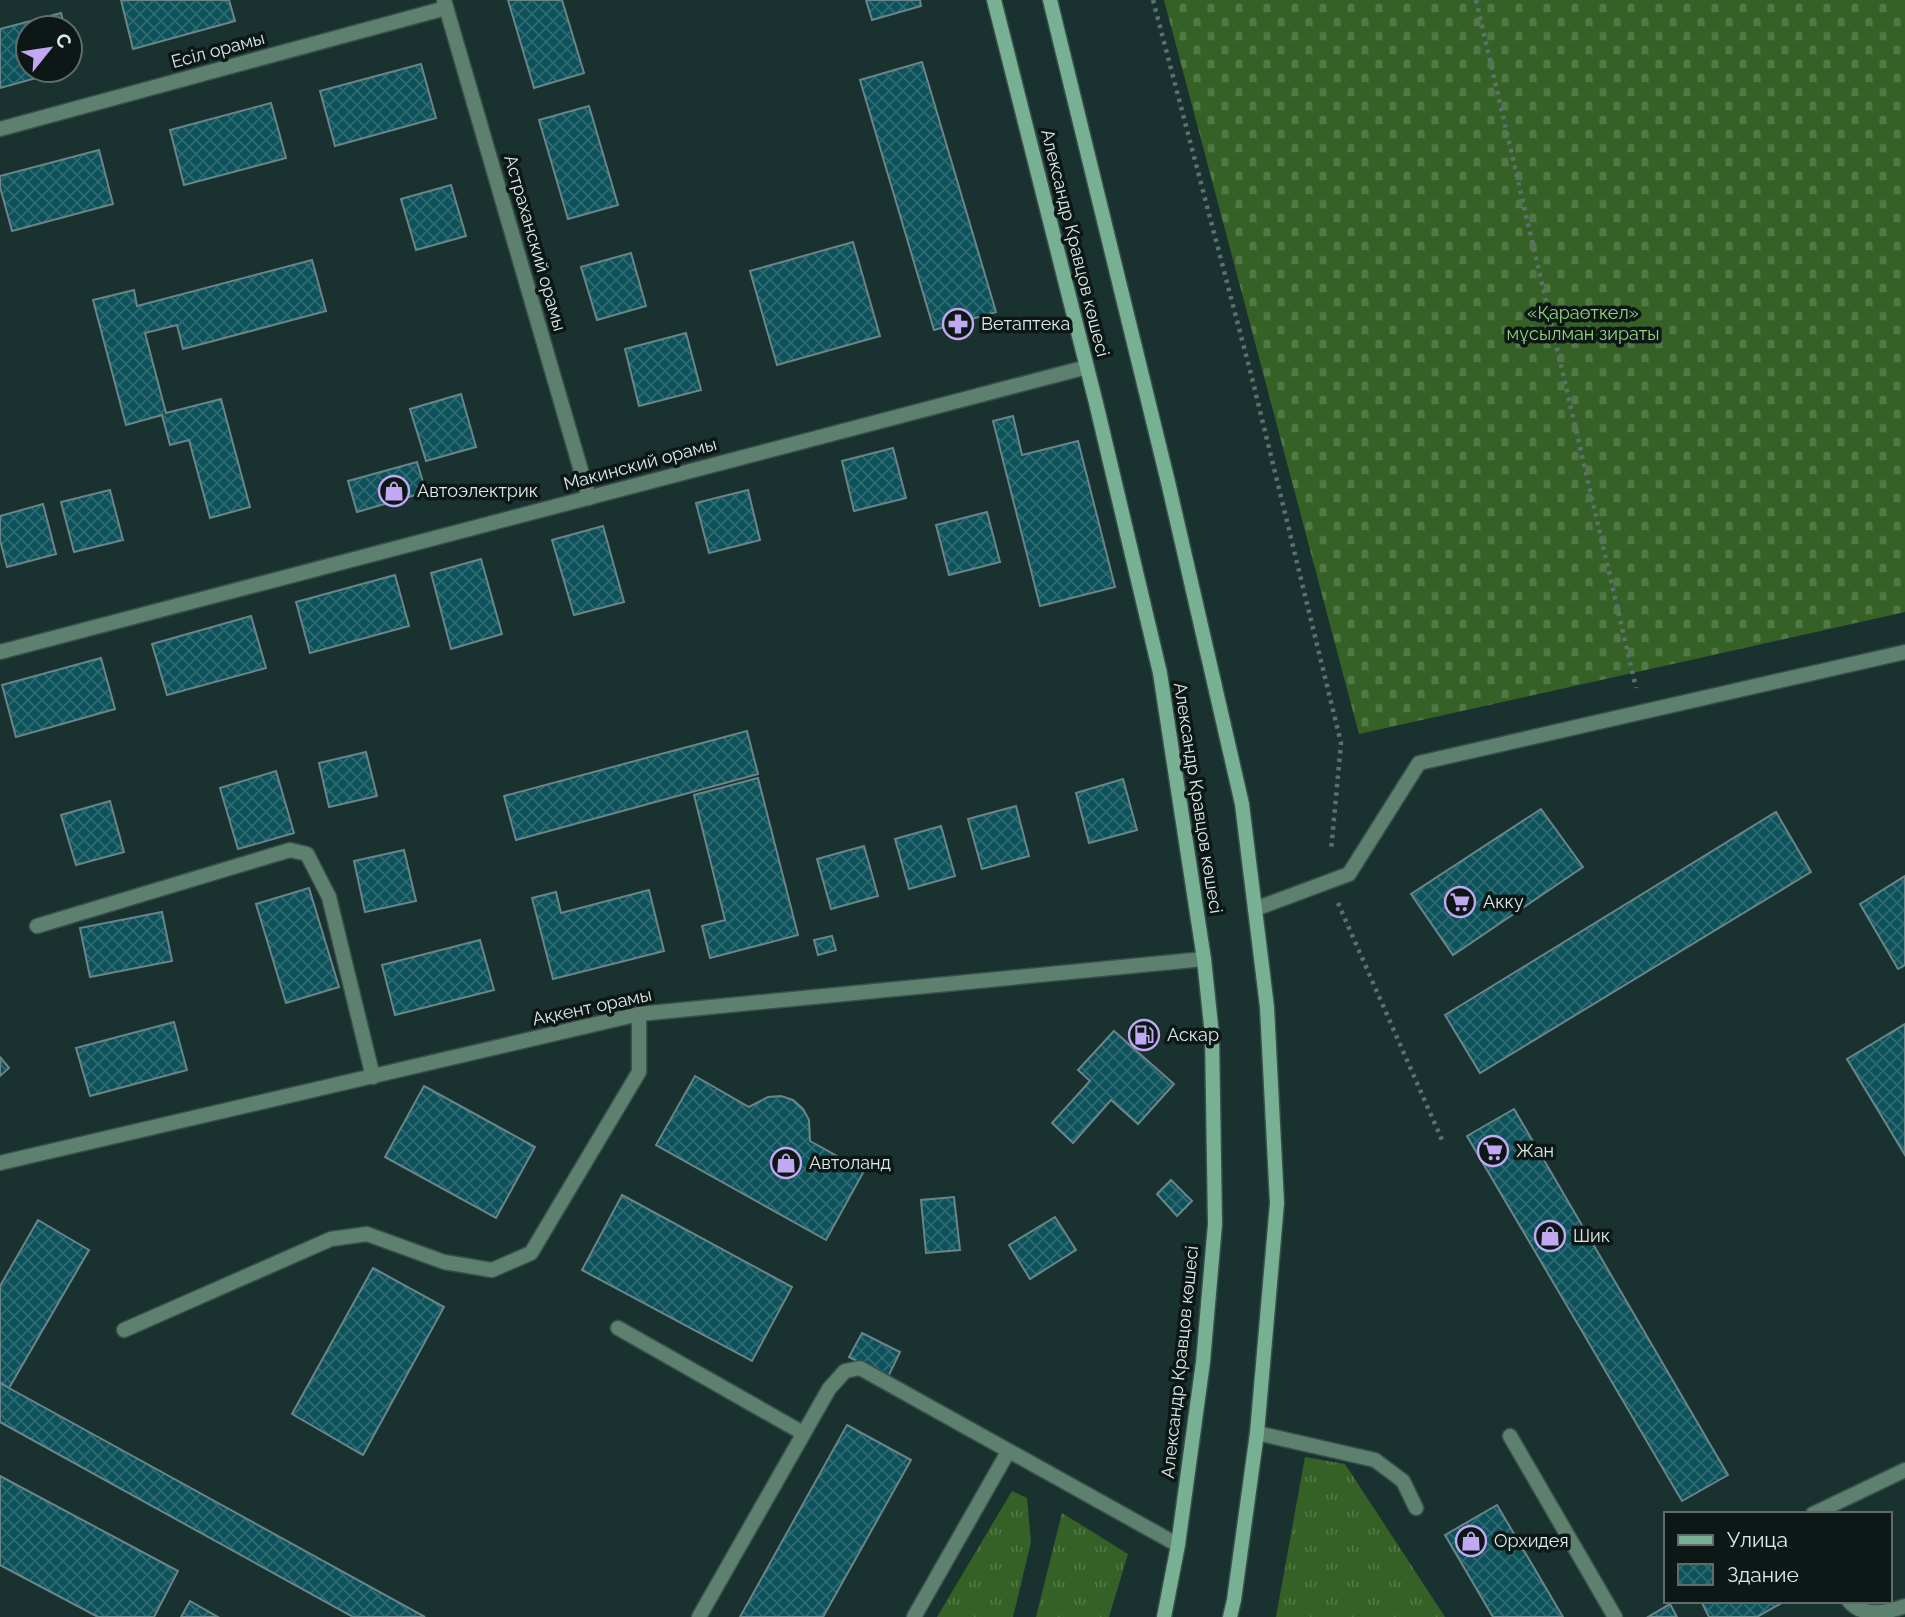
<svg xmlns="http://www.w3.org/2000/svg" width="1905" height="1617" font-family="Raleway,sans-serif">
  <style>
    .grass { fill: url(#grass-tufts) }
    .cemetery { fill: url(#cemetery-stones) }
    .building { fill: url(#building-cross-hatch); stroke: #6a8589; stroke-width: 2 }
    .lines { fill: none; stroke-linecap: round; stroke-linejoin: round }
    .lane-casing { stroke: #394f4c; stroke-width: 17 }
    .street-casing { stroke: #394f4c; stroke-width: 17 }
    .secondary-casing { stroke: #394f4c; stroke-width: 17 }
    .path { stroke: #5c716e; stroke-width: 4.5; stroke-dasharray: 3.5 5; stroke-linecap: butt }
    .lane { stroke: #5e816f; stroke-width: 14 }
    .street { stroke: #5e816f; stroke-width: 14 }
    .secondary { stroke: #78b093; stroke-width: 14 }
    .labels { text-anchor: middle; stroke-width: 7; stroke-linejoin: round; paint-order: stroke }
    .street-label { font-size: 18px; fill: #dbeae7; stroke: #0d1816 }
    .park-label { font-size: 18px; fill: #92d47b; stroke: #0d1816 }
    .poi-label { font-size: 18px; fill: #dbeae7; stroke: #0d1816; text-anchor: start }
  </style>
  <defs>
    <pattern id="grass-tufts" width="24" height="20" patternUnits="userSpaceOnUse" patternTransform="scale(1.75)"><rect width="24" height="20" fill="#366126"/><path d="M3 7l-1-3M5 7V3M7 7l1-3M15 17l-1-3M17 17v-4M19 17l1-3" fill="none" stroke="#527846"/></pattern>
    <pattern id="cemetery-stones" width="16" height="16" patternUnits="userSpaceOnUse" patternTransform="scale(1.75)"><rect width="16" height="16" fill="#366126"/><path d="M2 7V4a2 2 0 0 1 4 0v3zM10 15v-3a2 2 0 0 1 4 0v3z" fill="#527846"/></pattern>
    <pattern id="building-cross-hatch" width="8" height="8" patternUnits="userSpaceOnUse" patternTransform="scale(1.75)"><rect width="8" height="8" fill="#0d525a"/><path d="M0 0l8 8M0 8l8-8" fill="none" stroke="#306b72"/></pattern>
  </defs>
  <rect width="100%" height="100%" fill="#1a322f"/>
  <g class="grass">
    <path d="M1305,1457l40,7 100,153h-169z"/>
    <path d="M1012,1491l15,7 4,44 -18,75h-76z"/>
    <path d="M1062,1513l66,41 -19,63h-73z"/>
  </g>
  <path class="cemetery" d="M1164,0h741v612l-546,122z"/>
  <g class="building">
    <path d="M121,0h108l6,21 -102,28z"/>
    <path d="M508,0h54l22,73 -50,15z"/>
    <path d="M866,0h54l1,6 -49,14z"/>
    <path d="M61,13l4,15h-37v42h37l-65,18v-59z"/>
    <path d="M922,62l74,250 -62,18 -74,-250z"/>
    <path d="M421,64l15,54 -101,28 -15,-55z"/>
    <path d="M271,103l15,55 -102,27 -14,-55z"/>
    <path d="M589,106l29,99 -50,14 -29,-99z"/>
    <path d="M99,150l14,54 -101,27 -12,-44v-11z"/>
    <path d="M451,185l15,51 -50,14 -15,-51z"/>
    <path d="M853,242l27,94 -103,29 -27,-94z"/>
    <path d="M631,253l15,53 -49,14 -16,-53z"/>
    <path d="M312,260l14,51 -143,38 -6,-24 -32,8 21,80 55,-14 29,108 -40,11 -21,-78 -19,5 -8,-30 -36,10 -33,-125 41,-10 3,16z"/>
    <path d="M686,333l15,57 -62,16 -14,-57z"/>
    <path d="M461,394l15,53 -50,14 -16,-52z"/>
    <path d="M1013,416l9,39 56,-14 37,146 -75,19 -47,-185z"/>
    <path d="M893,448l13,50 -52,13 -12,-50z"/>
    <path d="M417,462l9,30 -69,20 -9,-31z"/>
    <path d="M110,490l13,50 -49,12 -13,-50z"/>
    <path d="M748,490l12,50 -51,13 -13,-50z"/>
    <path d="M43,504l13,50 -49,13 -7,-27v-24z"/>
    <path d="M987,512l13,50 -51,13 -13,-50z"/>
    <path d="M603,526l21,76 -50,13 -22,-75z"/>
    <path d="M481,559l21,75 -51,15 -20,-76z"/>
    <path d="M395,575l14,51 -99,27 -14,-51z"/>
    <path d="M251,616l15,52 -99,27 -15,-51z"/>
    <path d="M101,658l14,51 -99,28 -14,-52z"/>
    <path d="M747,731l11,43 -242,66 -12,-44z"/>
    <path d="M366,752l11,44 -48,11 -10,-44z"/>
    <path d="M276,771l18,62 -56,16 -18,-61z"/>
    <path d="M758,778l40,157 -88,23 -8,-32 23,-6 -31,-125z"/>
    <path d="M1123,779l14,51 -48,13 -13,-50z"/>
    <path d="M110,801l14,51 -48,13 -15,-50z"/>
    <path d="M1016,806l13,50 -47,13 -14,-50z"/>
    <path d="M1541,809l42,58 -130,88 -42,-61z"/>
    <path d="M1776,812l35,60 -331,201 -35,-58z"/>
    <path d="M941,826l14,50 -46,13 -14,-50z"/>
    <path d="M864,846l14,50 -47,13 -14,-50z"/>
    <path d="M404,850l12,51 -51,11 -11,-51z"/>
    <path d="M1905,876v89l-7,4 -38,-65z"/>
    <path d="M309,888l30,99 -53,16 -30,-99z"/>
    <path d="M649,890l15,61 -111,28 -21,-81 24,-6 5,21z"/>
    <path d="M162,912l10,49 -82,16 -10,-49z"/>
    <path d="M832,936l4,14 -18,5 -4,-15z"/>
    <path d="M480,940l14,50 -99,25 -13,-50z"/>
    <path d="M174,1022l13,48 -97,26 -14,-48z"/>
    <path d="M1905,1024v131l-58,-96z"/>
    <path d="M1114,1031l60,53 -36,40 -27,-24 -38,43 -21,-20 38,-42 -12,-11z"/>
    <path d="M0,1057l9,11 -9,8z"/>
    <path d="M695,1076l54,31 19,-10 13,-1 12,4 10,9 6,11 1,21 54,30 -38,69 -170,-95z"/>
    <path d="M424,1086l111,61 -39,71 -111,-61z"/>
    <path d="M1514,1109l214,366 -46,26 -215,-365z"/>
    <path d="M1171,1180l21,21 -15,15 -20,-22z"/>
    <path d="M622,1195l170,92 -40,74 -170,-91z"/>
    <path d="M954,1197l6,53 -34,3 -5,-53z"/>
    <path d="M1055,1217l21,33 -46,29 -21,-34z"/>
    <path d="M38,1220l51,30 -80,138 -9,-6v-96z"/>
    <path d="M373,1268l71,39 -81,148 -71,-41z"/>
    <path d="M862,1333l38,19 -12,25 -39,-20z"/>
    <path d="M0,1383l9,5 416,229h-72l-353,-195z"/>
    <path d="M847,1425l64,35 -88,157h-83z"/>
    <path d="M0,1476l178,95 -24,46h-56l-98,-52z"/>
    <path d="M1497,1505l66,112h-70l-48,-82z"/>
    <path d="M190,1601l28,16h-37z"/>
    <path d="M1701,1601h84l-28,16h-48z"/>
    <path d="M1670,1604l7,13h-29z"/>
  </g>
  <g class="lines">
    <g class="lane-casing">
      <g id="lane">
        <path d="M37,926l253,-76 17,4 22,43 44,180"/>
        <path d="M618,1328l185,105"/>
        <path d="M124,1330l207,-91 36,-5 77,28 48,8 39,-17 108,-181v-58"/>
        <path d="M1257,1433l118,27 28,21 13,27"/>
        <path d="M1510,1436l105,181"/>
        <path d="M1813,1514l92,-44"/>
        <path d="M1849,1601c13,16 37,12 56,5"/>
        <path d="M699,1617l130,-228 16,-18 15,-3 318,177"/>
        <path d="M914,1617l94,-165"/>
      </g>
    </g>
    <g class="street-casing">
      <g id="street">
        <path d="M444,0l145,498"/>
        <path d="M0,129l446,-121"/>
        <path d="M0,652l1087,-285"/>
        <path d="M1255,909l94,-35 70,-111 486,-111"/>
        <path d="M0,1163l639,-149 565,-55"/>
      </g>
    </g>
    <g class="secondary-casing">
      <g id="secondary">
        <path d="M994,0l102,403 64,270 44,286 8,76 3,189 -12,138 -25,183 -14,72"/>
        <path d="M1050,0l118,482 74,322 25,203 10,196 -20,230 -23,167 -4,17"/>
      </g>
    </g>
    <g class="path">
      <path d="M1153,0l98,374 90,369 -10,108"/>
      <path d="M1476,0l160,688"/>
      <path d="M1338,903l104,237"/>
    </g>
    <use href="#lane" class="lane"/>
    <use href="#street" class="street"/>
    <use href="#secondary" class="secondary"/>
  </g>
  <defs>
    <g id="pharmacy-ring" transform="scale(1.575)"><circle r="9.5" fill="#0d1816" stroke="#c1a8f3" stroke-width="1.5"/><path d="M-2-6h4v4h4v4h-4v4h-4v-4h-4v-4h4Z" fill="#c1a8f3"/></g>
    <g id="shop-ring" transform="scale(1.575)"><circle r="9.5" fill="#0d1816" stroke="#c1a8f3" stroke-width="1.5"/><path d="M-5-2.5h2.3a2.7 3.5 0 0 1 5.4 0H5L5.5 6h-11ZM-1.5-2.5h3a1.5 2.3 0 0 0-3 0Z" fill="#c1a8f3"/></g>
    <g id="supermarket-ring" transform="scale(1.575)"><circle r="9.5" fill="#0d1816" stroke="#c1a8f3" stroke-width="1.5"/><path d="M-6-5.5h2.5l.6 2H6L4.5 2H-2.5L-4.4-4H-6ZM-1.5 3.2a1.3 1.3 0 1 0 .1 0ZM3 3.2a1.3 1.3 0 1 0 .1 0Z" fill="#c1a8f3"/></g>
    <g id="fuel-ring" transform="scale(1.575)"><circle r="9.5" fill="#0d1816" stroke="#c1a8f3" stroke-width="1.5"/><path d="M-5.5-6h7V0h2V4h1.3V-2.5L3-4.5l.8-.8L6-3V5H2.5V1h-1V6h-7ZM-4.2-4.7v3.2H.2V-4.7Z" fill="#c1a8f3"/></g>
  </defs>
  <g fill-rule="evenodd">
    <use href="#pharmacy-ring" x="958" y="324"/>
    <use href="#shop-ring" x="394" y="491"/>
    <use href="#supermarket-ring" x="1460" y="902"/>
    <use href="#fuel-ring" x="1144" y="1035"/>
    <use href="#supermarket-ring" x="1493" y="1151"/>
    <use href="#shop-ring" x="786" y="1163"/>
    <use href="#shop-ring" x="1550" y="1236"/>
    <use href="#shop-ring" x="1471" y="1541"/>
  </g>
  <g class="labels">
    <g class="street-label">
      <text transform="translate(218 50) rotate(-15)" y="6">Есіл орамы</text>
      <text transform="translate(535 243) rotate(74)" y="6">Астраханский орамы</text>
      <text transform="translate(1075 243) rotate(76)" y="6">Александр Кравцов көшесі</text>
      <text transform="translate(640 464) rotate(-15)" y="6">Макинский орамы</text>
      <text transform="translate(1198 798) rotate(81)" y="6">Александр Кравцов көшесі</text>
      <text transform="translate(592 1007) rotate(-12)" y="6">Ақкент орамы</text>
      <text transform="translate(1180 1362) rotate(-84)" y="6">Александр Кравцов көшесі</text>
    </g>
    <g class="park-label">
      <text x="1583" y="319">«Қараөткел»<tspan x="1583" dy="21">мұсылман зираты</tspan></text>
    </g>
    <g class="poi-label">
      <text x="981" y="330">Ветаптека</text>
      <text x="417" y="497">Автоэлектрик</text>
      <text x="1483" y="908">Акку</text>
      <text x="1167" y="1041">Аскар</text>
      <text x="1516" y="1157">Жан</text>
      <text x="809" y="1169">Автоланд</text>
      <text x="1573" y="1242">Шик</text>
      <text x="1494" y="1547">Орхидея</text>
    </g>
  </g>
  <rect x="1664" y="1512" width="228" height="91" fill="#0d1816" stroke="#5f6c6a" stroke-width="2"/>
  <rect x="1678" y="1535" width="35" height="10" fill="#78b093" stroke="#5f6c6a" stroke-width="2"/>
  <text x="1727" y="1547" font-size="21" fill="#dbeae7">Улица</text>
  <rect x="1678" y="1564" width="35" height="21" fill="url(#building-cross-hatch)" stroke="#5f6c6a" stroke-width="2"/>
  <text x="1727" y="1582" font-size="21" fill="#dbeae7">Здание</text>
  <g transform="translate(49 49) rotate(60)"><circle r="33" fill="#0d1816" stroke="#5f6c6a" stroke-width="2"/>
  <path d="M0-5L12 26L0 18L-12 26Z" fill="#c1a8f3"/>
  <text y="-10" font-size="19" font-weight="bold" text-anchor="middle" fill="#dbeae7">С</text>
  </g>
</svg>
